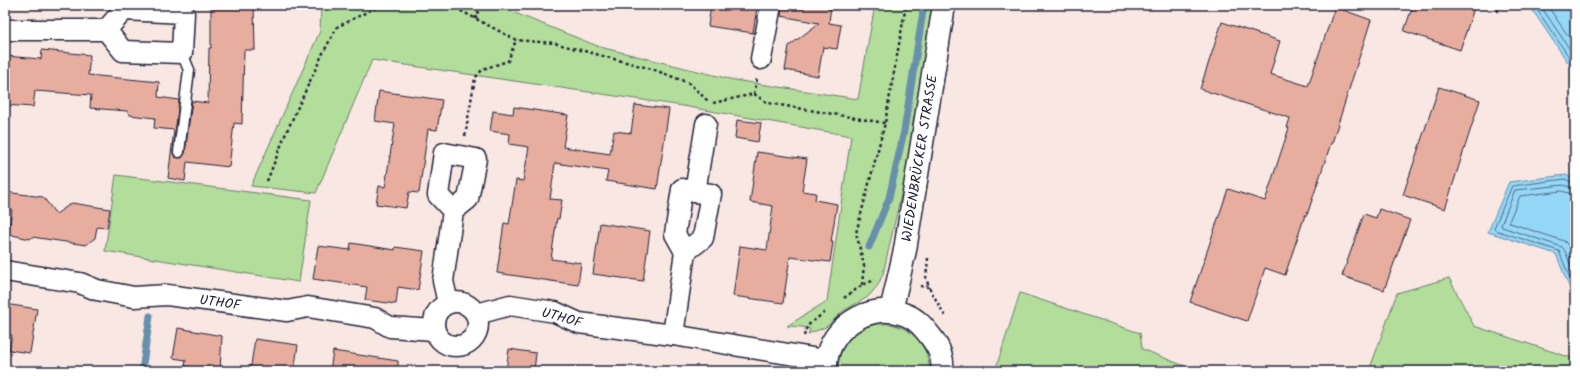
<svg xmlns="http://www.w3.org/2000/svg" width="1580" height="376" font-family="Kalam,sans-serif">
  <style>
    .green { fill: #b2dd9b; stroke: #6a806b }
    .water { fill: #95d7f6; stroke: #678fab }
    .lines { fill: none; stroke-linecap: round; stroke-linejoin: round }
    .shore { stroke: #506a86; stroke-width: 1 }
    .stream { stroke: #678fab; stroke-width: 7 }
    .building { fill: #e7aea0; stroke: #22223b }
    .lane-casing { stroke: #22223b; stroke-width: 13 }
    .street-casing { stroke: #22223b; stroke-width: 23 }
    .secondary-casing { stroke: #22223b; stroke-width: 25 }
    .path { stroke: #22223b; stroke-width: 2.5; stroke-dasharray: 3 3; stroke-linecap: butt }
    .lane { stroke: #fff; stroke-width: 10 }
    .street { stroke: #fff; stroke-width: 20 }
    .secondary { stroke: #fff; stroke-width: 22 }
    .labels { text-anchor: middle; stroke-width: 4; stroke-linejoin: round; paint-order: stroke }
    .street-label { font-size: 14px; fill: #22223b; stroke: #fff }
  </style>
  <rect width="100%" height="100%" fill="#f8e7e2"/>
  <filter id="ink" filterUnits="userSpaceOnUse"><feTurbulence type="fractalNoise" baseFrequency=".025" numOctaves="2"/><feDisplacementMap in="SourceGraphic" scale="8" xChannelSelector="R" yChannelSelector="G"/><feConvolveMatrix kernelMatrix="1 2 1 2 8 2 1 2 1" color-interpolation-filters="sRGB"/></filter>
  <g filter="url(#ink)">
    <g class="green">
      <path d="M321,5h174l105,42 134,33 124,19 17,-94h59l-27,163 -24,106 -5,11 -10,12 -25,14 -17,16 -18,7 2,-5 -8,-2 -15,-1 40,-25 24,-165 -168,-30 -311,-46 -56,133 -65,-7 69,-155z"/>
      <path d="M116,175l195,25 -12,82 -194,-31z"/>
      <path d="M1449,278l25,48 101,33v12h-206l28,-78z"/>
      <path d="M1020,293l120,40 2,16 55,22h-202z"/>
      <path d="M879,324c5,0 11,-1 15,1 21,5 36,25 35,46h-91c-1,-18 10,-36 26,-43 4,-3 10,-3 15,-4z"/>
    </g>
    <g class="water">
      <path d="M1529,5h46v68z"/>
      <path d="M1566,175l9,5v112l-5,-3 -14,-35 -68,-22 21,-50z"/>
    </g>
    <g class="lines">
      <g class="shore">
        <path d="M1534,5l41,61"/>
        <path d="M1540,5l35,52"/>
        <path d="M1547,5l28,41"/>
        <path d="M1575,184l-10,-5 -53,7 -18,42 1,2 64,21 14,35 2,2"/>
        <path d="M1575,189l-11,-4 -49,5 -14,35 1,2 60,20 3,4 10,26"/>
        <path d="M1575,195l-13,-4 -42,5 -11,25 1,2 54,18 6,6 5,14"/>
      </g>
      <g class="stream">
        <path d="M869,247l20,-49 15,-67 20,-126"/>
        <path d="M142,371l8,-55"/>
      </g>
    </g>
    <g class="building">
      <path d="M211,5h43l1,45h-11l-2,74 -8,-1 -5,44 -42,-5 -2,19 -17,-3 6,-48 -20,-2 1,-10 -25,-3 -3,-4 -37,-3 1,-13 -56,-4 -2,16 -28,-2v-49l36,3 1,-9 48,5 -2,20 71,7 -1,15 21,3 -6,52 2,5 7,1 3,-5 7,-52 16,2 1,-55h2z"/>
      <path d="M711,5h30l16,3 -4,25 -45,-7z"/>
      <path d="M782,5h49l-2,18 12,2 -4,24 -14,-2 -5,29 -33,-6 4,-24 30,-23 -38,-7z"/>
      <path d="M1413,5h62l-15,45 -56,-19z"/>
      <path d="M1335,7l36,13 -39,123h-1l-24,72h-2l-20,60 -20,-7 -18,53 -57,-19 38,-113 37,12 24,-73h-2l3,-10 -90,-29 22,-67 58,19 -10,33 38,12z"/>
      <path d="M1439,87l41,13 -35,109 -42,-14z"/>
      <path d="M379,91l63,9 -5,30 -9,-1 -9,64 -10,-1 -3,16 -30,-4 3,-18 6,1 10,-63 -20,-3z"/>
      <path d="M635,105l34,4 -12,80 -51,-8 2,-10 -53,-8 -5,36 12,1 -3,19 -2,-1 -6,41 30,4 -3,22 -81,-12 7,-50 5,1 7,-44 7,1 6,-34 -20,-3 1,-10 -20,-3 3,-20 20,3 1,-7 54,8 -5,32 47,7 4,-23 17,2z"/>
      <path d="M737,120l24,3 -3,19 -23,-4z"/>
      <path d="M757,152l50,7 -5,32 14,2 -1,7 22,4 -6,38h2l-3,20 -40,-5 -7,46 -50,-7 7,-50 27,4 6,-44 -23,-4z"/>
      <path d="M5,192l38,5 13,17 16,-11 38,6 -3,19 -10,-1 -2,11 -9,7 -54,-8 -2,2 -22,-5 4,-24 -7,-1z"/>
      <path d="M1379,209l31,11 -26,70 -42,-14 22,-62 12,4z"/>
      <path d="M600,223l50,8 -7,50 -50,-7z"/>
      <path d="M351,243l44,7v-3l29,4 -6,39 -20,-3 -2,17 -31,-4 2,-13 -54,-8 5,-33 32,4z"/>
      <path d="M5,304l32,5 -7,44 -21,-3 3,-15 -7,-1z"/>
      <path d="M178,328l44,8 -2,34 -14,-2v2l-21,-4 1,-6 -13,-2z"/>
      <path d="M255,339l43,6 -4,26h-44z"/>
      <path d="M509,349l27,4 -2,18h-28z"/>
      <path d="M333,351l65,10v10h-68z"/>
    </g>
    <g class="lines">
      <g class="lane-casing">
        <path id="lane" d="M179,152l10,-82 -7,-17"/>
      </g>
      <g class="street-casing">
        <g id="street">
          <path d="M5,30h101l18,-20 60,3 -2,40 -59,-2 -17,-21"/>
          <path d="M761,59l10,-54"/>
          <path d="M685,252l-10,-18 7,-45 13,3"/>
          <path d="M5,271l75,12 17,7 37,7 33,-2 120,16 21,-4 67,11 15,9 44,3"/>
          <circle cx="456" cy="324" r="22"/>
          <path d="M448,303l-5,-22 10,-70 15,-12 8,-40 -32,-6 -6,42 15,16"/>
          <path d="M477,314l33,-9 45,7 24,11 94,12 152,25"/>
          <path d="M673,335l12,-83 18,-14 8,-44 -16,-2 11,-68"/>
        </g>
      </g>
      <g class="secondary-casing">
        <g id="secondary">
          <path d="M891,311l14,-61 39,-245"/>
          <path d="M826,371c-3,-40 43,-72 80,-56 11,4 18,13 25,22 7,9 13,22 11,34"/>
        </g>
      </g>
      <g class="path">
        <path d="M450,5l66,35 38,3 98,26 37,14 20,19"/>
        <path d="M1497,12l4,-7"/>
        <path d="M475,19l6,-14"/>
        <path d="M754,94l3,-15"/>
        <path d="M713,103l41,-9 14,9 117,20"/>
        <path d="M465,136l10,-58 8,-9 25,-8 8,-21"/>
        <path d="M267,181l19,-48 37,-80 14,-26 44,-22"/>
        <path d="M928,258l-2,20 3,9 16,29"/>
        <path d="M862,285l2,-20 -8,-32 29,-110 21,-118"/>
        <path d="M920,286l9,1"/>
        <path d="M844,298l18,-13 13,-5"/>
        <path d="M804,336l3,-10 18,-14"/>
      </g>
      <use href="#lane" class="lane"/>
      <use href="#street" class="street"/>
      <use href="#secondary" class="secondary"/>
    </g>
  </g>
  <g class="labels">
    <g class="street-label">
      <text transform="translate(919 158) rotate(-81)" y="5">WIEDENBRÜCKER STRASSE</text>
      <text transform="translate(220 302) rotate(8)" y="5">UTHOF</text>
      <text transform="translate(562 317) rotate(16)" y="5">UTHOF</text>
    </g>
  </g>
  <rect width="1580" height="376" fill="none" stroke="#fff" stroke-width="20"/>
  <rect x="10" y="10" width="1560" height="356" fill="none" stroke="#22223b" stroke-width="1.5" filter="url(#ink)"/>
</svg>
